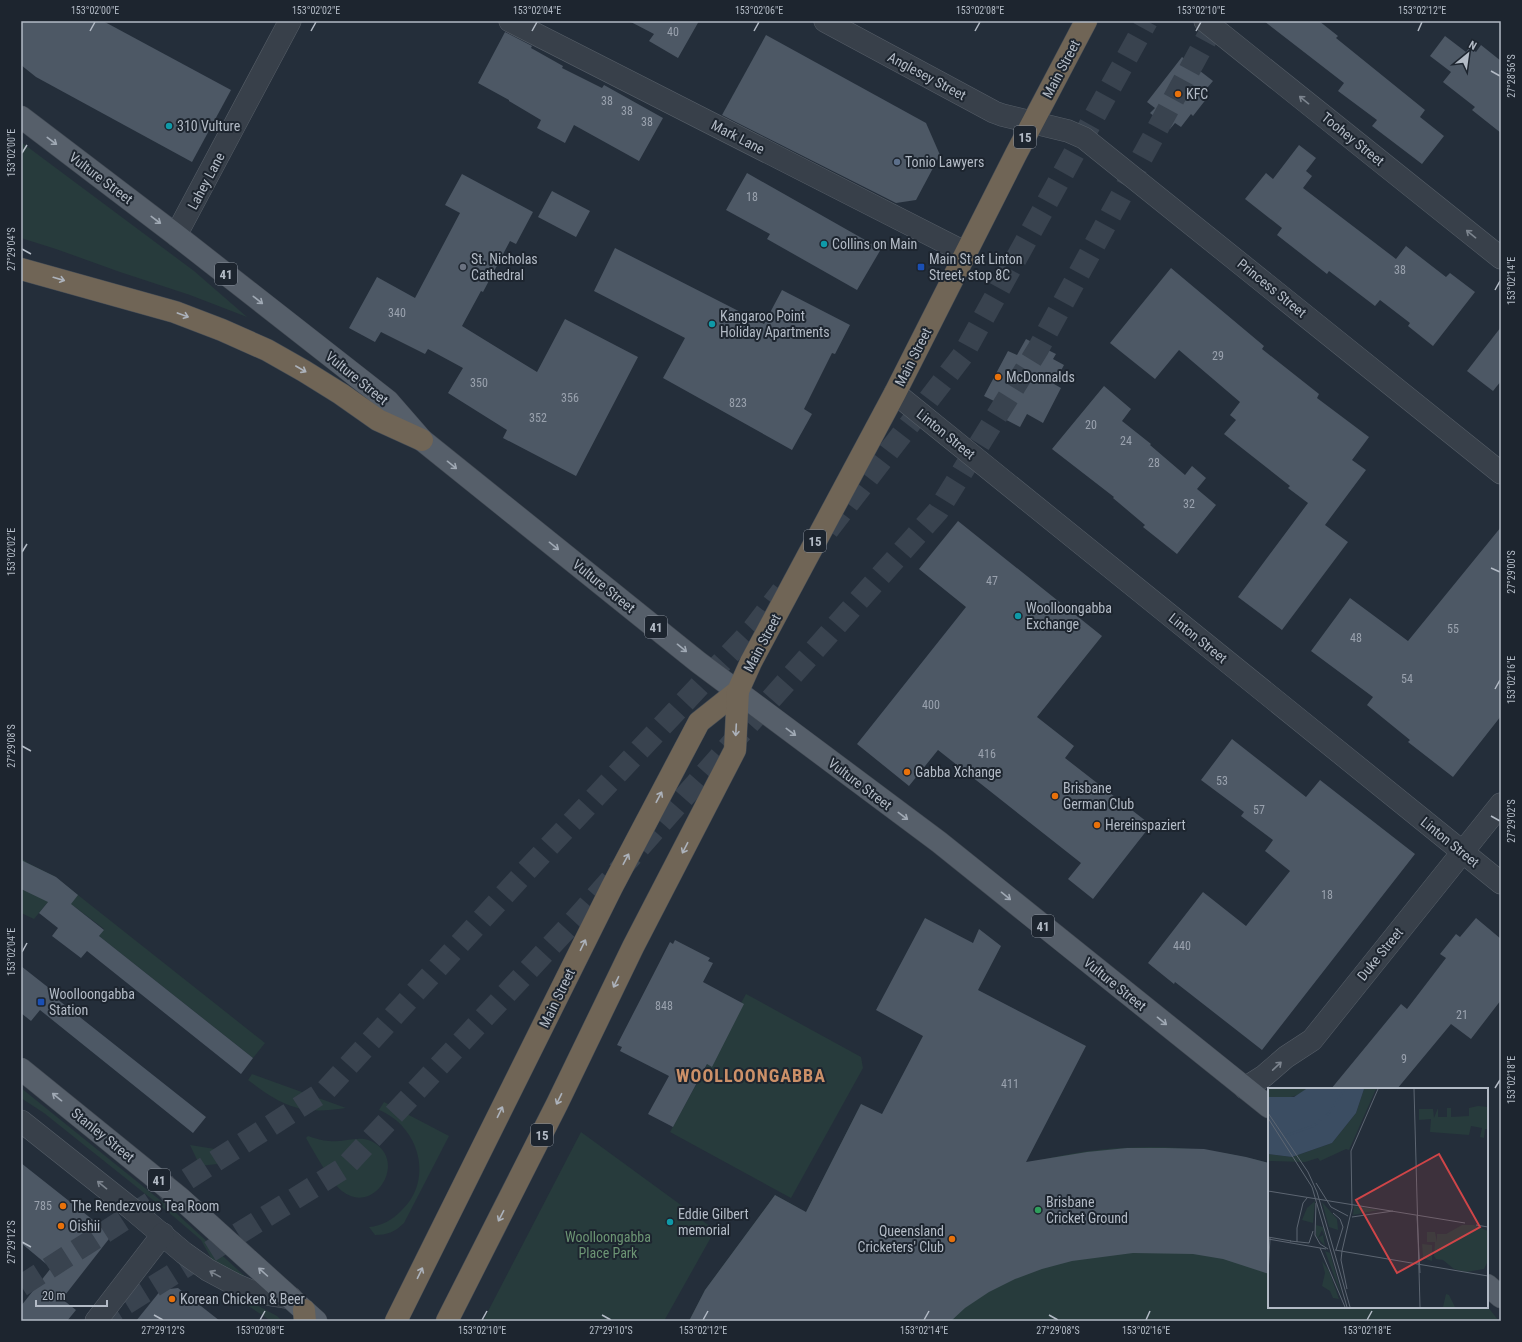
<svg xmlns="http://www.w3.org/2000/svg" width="1522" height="1342" font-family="'Roboto Condensed',sans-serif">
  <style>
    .green { fill: #273b3c }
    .building { fill: #4d5865 }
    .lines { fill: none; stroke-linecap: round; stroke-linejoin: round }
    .highway-tunnel { stroke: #39434f; stroke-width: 22; stroke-dasharray: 22 11; stroke-linecap: butt }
    .minor-casing { stroke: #565e68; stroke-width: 23 }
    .major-casing { stroke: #414953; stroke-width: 23 }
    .highway-casing { stroke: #434b55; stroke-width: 23 }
    .minor { stroke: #38404a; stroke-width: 22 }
    .major { stroke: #565f6a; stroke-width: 22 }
    .highway { stroke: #706556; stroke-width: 22 }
    .oneway { stroke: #7c848e }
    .oneway2 { stroke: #a0a9b4 }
    .oneway3 { stroke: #acb2bb }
    .ticks { fill: none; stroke: #b3bbc6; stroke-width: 1.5 }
    .food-dot { fill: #e8710a; stroke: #1d252f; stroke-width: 1.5 }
    .culture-dot { fill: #0f9aa8; stroke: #1d252f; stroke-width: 1.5 }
    .service-dot { fill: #5c6f8a; stroke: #1d252f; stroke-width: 1.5 }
    .worship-dot { fill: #6b7280; stroke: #1d252f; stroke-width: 1.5 }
    .transit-dot { fill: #1a4fb4; stroke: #1d252f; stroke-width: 1.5 }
    .leisure-dot { fill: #2e9e5b; stroke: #1d252f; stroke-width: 1.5 }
    .labels { text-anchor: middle; stroke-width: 4; stroke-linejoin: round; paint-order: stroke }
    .number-label { font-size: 12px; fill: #9aa2ae }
    .shield { fill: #1d252f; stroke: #868e99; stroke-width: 1 }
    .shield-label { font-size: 13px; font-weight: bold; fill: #b3bbc6 }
    .street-label { font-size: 14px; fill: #b3bbc6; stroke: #1d252f }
    .poi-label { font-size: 14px; fill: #b3bbc6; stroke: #1d252f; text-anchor: start }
    .park-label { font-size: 14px; fill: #6c9574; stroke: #1d252f }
    .district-label { font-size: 18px; font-weight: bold; letter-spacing: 1px; fill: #cc9068; stroke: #1d252f }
    .inset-river { fill: none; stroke: #3b4d62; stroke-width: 2 }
    .inset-road { fill: none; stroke: #5d6672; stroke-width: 1 }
    .view { fill: #cf4548; fill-opacity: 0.15; stroke: #cf4548; stroke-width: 2 }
    .inset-edge { fill: none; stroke: #b3bbc6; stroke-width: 2 }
    .neatline { fill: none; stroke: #b3bbc6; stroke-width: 1.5 }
    .ticks-label { font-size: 10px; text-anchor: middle; fill: #b3bbc6 }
  </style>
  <rect width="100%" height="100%" fill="#242e3a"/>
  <g class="green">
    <path d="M21,142l173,129 53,46 -57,-22 -70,-23 -64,-23 -35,-11z"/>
    <path d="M21,858l7,5 26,13 211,167 -12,15 -154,-122 5,-7 -29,-22 -23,-10 -18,22 -13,-6z"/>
    <path d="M746,994l115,63 2,11 -72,130 -121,-66z"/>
    <path d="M252,1074l94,34c-45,7 -63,-1 -98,-28z"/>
    <path d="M21,1088l155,125 75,69 -37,-17 -3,-7 -10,-18 -28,-24 -129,-103 -23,-15z"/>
    <path d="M384,1102l65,34 -45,87c-9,9 -17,12 -29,12l-6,-8c13,-1 23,-7 32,-16 34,-31 18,-85 -22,-101z"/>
    <path d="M861,1104l136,69c17,-5 35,-11 53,-15 71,-16 148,-15 219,5v144l218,-1 12,15h-810l16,-31 70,-95 22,12 -6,7 11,6z"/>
    <path d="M581,1132l130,95 -1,12 -46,82h-181z"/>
    <path d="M308,1136c7,2 14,5 21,5 14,2 29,-6 42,0 39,19 3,76 -29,50 -12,-10 -28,-39 -36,-53z"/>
    <path d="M190,1145l25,4 11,14 -26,3z"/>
    <path d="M223,1287l54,29 5,5h-11l-41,-27z"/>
  </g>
  <g class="building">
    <path d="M21,21h82l128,69 -39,72 -156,-85 -15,-12z"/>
    <path d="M629,21h70l-21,37 -29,-17 5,-7z"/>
    <path d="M1264,21h55l19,15 -2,2 89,72 -5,7 24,19 -22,28 -50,-38 5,-6 -39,-29 6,-8z"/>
    <path d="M505,32l27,14 -1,2 32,18 -1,2 40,20 2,-3 59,33 -24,43 -65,-36 -9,18 -28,-15 4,-8 -32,-19v-1l-31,-17z"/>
    <path d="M766,35l160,88 14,32 -24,45 -20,3 -174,-88z"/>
    <path d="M1445,36l21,16 4,-5 6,5 5,-7 20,16v72l-29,-23 3,-3 -32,-25 8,-10 -21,-16z"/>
    <path d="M1182,57l31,24 -11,13 5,4 -14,18 -2,-2 -10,13 -6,-4 -5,6 -20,-16 5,-5 -8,-6z"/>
    <path d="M1299,145l17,13 -10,13 6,5 -9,12 93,71 10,-13 40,31 4,-4 25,19 -42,54 -25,-20 2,-3 -30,-23 -5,6 -46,-35 -2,3 -50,-39 5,-7 -37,-29 21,-26 7,6z"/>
    <path d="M747,173l134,76 -24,41 -90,-51 3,-5 -44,-24z"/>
    <path d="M462,174l71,38 -17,32 -6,-3 -27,51 -2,-1 -19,35 75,46 28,-53 73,38 -62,119 -73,-38 4,-8 -59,-37 15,-25 -35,-19 -3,5 -44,-22 -6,10 -26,-14 28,-51 38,21 45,-85 -15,-8z"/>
    <path d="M552,191l38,20 -14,26 -38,-20z"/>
    <path d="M615,248l149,76 18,-34 68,35 -15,29 -3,-1 -28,56 8,5 -20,36 -129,-72 22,-40 -91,-47z"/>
    <path d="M1171,268l93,78 -2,3 57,45 -2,4 52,39 -17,23 14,10 -41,55 23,17 -66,88 -44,-33 70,-94 -20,-15 2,-2 -66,-52 12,-14 -6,-5 10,-13 -61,-52 -24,29 -45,-36z"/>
    <path d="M1501,327v54l-8,10 -26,-20z"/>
    <path d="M1026,339l30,15 -3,5 11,6 -10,19 7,4 -18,35 -16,-9 -7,13 -29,-15 5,-10 -12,-6 24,-45 9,4z"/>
    <path d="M1104,386l27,23 -9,12 29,23 -1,1 35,30 7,-9 14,12 -9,11 19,16 -39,49 -34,-27 2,-2 -32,-27 1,-1 -62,-48z"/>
    <path d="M958,521l144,115 -65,81 37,29 -9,12 86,67 -58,74 -25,-20 13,-16 -143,-113 -29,36 -52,-42 109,-137 -47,-38z"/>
    <path d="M1501,527v189l-48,61 -45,-35 2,-2 -43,-35 6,-8 -62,-46 39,-53 58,43z"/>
    <path d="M1232,739l74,58 14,-17 95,74 -153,196 -87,-68 -1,2 -26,-21 55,-71 43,34 44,-55 -25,-20 8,-11 -32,-24 3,-4 -43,-32z"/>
    <path d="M21,860l35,17 22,18 -7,9 33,26 -5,6 154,122 -12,16 -154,-123 -6,7 -29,-22 6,-8 -19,-15 9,-11 -27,-13z"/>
    <path d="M925,918l48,25 6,-14 22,17 -23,44 108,56 -60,116 61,-10 40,-4h39l38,1 42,8 23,6v111l-46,-15 -30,-5 -60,-1 -61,8 -30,8 -27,10 -26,13 -24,16 -14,13h-262l16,-31 70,-95 31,17 55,-108 21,10 41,-78 -47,-26z"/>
    <path d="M1476,918l25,21v61l-30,39 -20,-15 -54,65h-66l70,-85 6,5 39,-51 -6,-4 16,-20 4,3z"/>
    <path d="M675,940l35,18 -2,3 5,2 -10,19 41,22 -32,63 -5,-3 -34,63 -25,-13 21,-38 -49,-25 2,-4 -5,-2 53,-103 3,2z"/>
    <path d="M21,966l33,26 -2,3 154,122 -13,16 -153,-123 -9,11 -10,-8z"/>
    <path d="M21,1163l91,72 -50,64 14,11 -9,11h-46v-15l30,-38 -30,-25z"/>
    <path d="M178,1288l42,33h-84l25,-31z"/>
  </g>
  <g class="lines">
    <g class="highway-tunnel">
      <path d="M828,530l135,-175 184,-334"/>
      <path d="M21,1286l305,-196 200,-219 227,-242 29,-38"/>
      <path d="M98,1321l246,-153 230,-247 364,-410 100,-162 178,-328"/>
    </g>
    <g class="minor-casing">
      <g id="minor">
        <path d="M510,21l456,232"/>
        <path d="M825,21l169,91 8,3 66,16 16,7 417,335"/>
        <path d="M1205,21l296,237"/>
        <path d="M176,235l114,-214"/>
        <path d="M895,393l606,490"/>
        <path d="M1245,1088l19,-12 22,-19 26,-17 189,-236"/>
        <path d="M21,1121l112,89 51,43 24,17 28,15 17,7 38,6"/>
        <path d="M96,1321l67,-87"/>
      </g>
    </g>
    <g class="major-casing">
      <g id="major">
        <path d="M21,117l155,118 212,166 34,39 276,222 241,180 330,265"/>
        <path d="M21,1069l159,129 136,123"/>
        <path d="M1487,1285l14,12"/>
      </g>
    </g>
    <g class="highway-casing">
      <g id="highway">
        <path d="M21,269l154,43 47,18 45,20 37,21 37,23 37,26 44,20"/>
        <path d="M304,1310l1,11"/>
        <path d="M396,1321l216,-434 87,-165 39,-31"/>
        <path d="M447,1321l110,-217 76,-157 102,-197 3,-59 13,-29 144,-269 121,-239 70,-133"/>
      </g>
    </g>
    <use href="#minor" class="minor"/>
    <use href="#major" class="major"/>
    <use href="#highway" class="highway"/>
  </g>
  <defs><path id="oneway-shaft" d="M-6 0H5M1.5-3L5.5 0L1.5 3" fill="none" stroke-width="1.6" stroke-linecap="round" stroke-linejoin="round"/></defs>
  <g class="oneway">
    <use href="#oneway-shaft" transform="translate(1304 100) rotate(-141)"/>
    <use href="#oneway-shaft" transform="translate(1471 234) rotate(-141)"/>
    <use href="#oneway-shaft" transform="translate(1277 1066) rotate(-43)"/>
    <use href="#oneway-shaft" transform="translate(102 1185) rotate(-141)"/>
    <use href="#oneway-shaft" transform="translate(215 1274) rotate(-151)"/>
  </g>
  <g class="oneway2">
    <use href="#oneway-shaft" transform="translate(52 141) rotate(37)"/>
    <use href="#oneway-shaft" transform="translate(156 220) rotate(37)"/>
    <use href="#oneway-shaft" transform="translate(258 300) rotate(38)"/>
    <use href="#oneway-shaft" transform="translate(452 465) rotate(39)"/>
    <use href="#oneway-shaft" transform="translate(554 546) rotate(39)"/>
    <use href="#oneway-shaft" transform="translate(682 648) rotate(39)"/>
    <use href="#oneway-shaft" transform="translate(791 732) rotate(37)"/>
    <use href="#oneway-shaft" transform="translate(903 816) rotate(37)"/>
    <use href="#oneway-shaft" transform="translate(1006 896) rotate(39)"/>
    <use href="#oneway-shaft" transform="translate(1162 1021) rotate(39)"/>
    <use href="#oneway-shaft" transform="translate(57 1097) rotate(-141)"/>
    <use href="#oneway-shaft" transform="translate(263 1272) rotate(-138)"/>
  </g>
  <g class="oneway3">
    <use href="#oneway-shaft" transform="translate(59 279) rotate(16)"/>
    <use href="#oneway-shaft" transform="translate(183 315) rotate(20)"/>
    <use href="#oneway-shaft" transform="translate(301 369) rotate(30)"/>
    <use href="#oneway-shaft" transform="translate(736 730) rotate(93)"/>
    <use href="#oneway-shaft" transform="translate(659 797) rotate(-62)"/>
    <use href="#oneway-shaft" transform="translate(685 848) rotate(117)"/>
    <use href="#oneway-shaft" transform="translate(626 859) rotate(-62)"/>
    <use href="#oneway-shaft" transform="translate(583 945) rotate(-64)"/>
    <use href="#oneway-shaft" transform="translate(616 982) rotate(116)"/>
    <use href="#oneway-shaft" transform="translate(559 1099) rotate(116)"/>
    <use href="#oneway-shaft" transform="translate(500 1112) rotate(-64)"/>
    <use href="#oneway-shaft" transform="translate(501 1216) rotate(117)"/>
    <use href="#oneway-shaft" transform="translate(420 1273) rotate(-64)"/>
  </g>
  <path class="ticks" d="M90,31l5,-9M311,31l5,-9M532,31l5,-9M754,31l5,-9M975,31l5,-9M1196,31l5,-9M1418,31l4,-9M1491,71l9,5M22,153l5,-8M22,249l9,5M1495,290l5,-9M22,552l5,-8M1491,568l9,4M1495,689l5,-9M22,746l9,5M1491,816l9,5M22,952l5,-9M1495,1088l5,-8M22,1242l9,5M154,1315l9,5M602,1315l9,5M1049,1315l9,5M260,1320l5,-9M482,1320l5,-9M703,1320l5,-9M924,1320l5,-9M1146,1320l4,-9M1367,1320l5,-9"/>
  <g class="food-dot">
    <circle cx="1178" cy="94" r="4"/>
    <circle cx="998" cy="377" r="4"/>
    <circle cx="907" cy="772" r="4"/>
    <circle cx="1055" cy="796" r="4"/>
    <circle cx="1097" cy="825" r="4"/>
    <circle cx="63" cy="1206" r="4"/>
    <circle cx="61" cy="1226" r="4"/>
    <circle cx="952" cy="1239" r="4"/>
    <circle cx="172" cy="1299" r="4"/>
  </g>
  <g class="culture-dot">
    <circle cx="169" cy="126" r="4"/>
    <circle cx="824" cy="244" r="4"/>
    <circle cx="712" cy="324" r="4"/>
    <circle cx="1018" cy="616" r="4"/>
    <circle cx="670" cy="1222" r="4"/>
  </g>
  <circle class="service-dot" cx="897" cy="162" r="4"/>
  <circle class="worship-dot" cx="463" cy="267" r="4"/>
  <g class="transit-dot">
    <rect x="917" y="263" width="8" height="8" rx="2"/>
    <rect x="37" y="998" width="8" height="8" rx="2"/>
  </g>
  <circle class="leisure-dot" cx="1038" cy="1210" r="4"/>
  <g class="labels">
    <g class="number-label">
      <text x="673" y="36">40</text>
      <text x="607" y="105">38</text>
      <text x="627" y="115">38</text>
      <text x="647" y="126">38</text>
      <text x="752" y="201">18</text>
      <text x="1400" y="274">38</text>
      <text x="397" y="317">340</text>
      <text x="1218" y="360">29</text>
      <text x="479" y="387">350</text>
      <text x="570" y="402">356</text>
      <text x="738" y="407">823</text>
      <text x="538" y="422">352</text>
      <text x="1091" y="429">20</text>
      <text x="1126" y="445">24</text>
      <text x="1154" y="467">28</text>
      <text x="1189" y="508">32</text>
      <text x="992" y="585">47</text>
      <text x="1453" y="633">55</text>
      <text x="1356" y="642">48</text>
      <text x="1407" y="683">54</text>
      <text x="931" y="709">400</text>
      <text x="987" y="758">416</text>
      <text x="1222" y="785">53</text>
      <text x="1259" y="814">57</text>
      <text x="1327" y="899">18</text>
      <text x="1182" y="950">440</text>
      <text x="664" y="1010">848</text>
      <text x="1462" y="1019">21</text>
      <text x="1404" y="1063">9</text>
      <text x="1010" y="1088">411</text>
      <text x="43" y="1210">785</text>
    </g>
    <g class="shield">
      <rect x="1014" y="126" width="22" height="22" rx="3"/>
      <rect x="215" y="263" width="22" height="22" rx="3"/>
      <rect x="804" y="530" width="22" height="22" rx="3"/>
      <rect x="645" y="616" width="22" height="22" rx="3"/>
      <rect x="1032" y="915" width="22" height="22" rx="3"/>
      <rect x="531" y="1124" width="22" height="22" rx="3"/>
      <rect x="148" y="1169" width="22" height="22" rx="3"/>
    </g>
    <g class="shield-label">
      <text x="1025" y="142">15</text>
      <text x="226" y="279">41</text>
      <text x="815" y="546">15</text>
      <text x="656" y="632">41</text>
      <text x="1043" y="931">41</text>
      <text x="542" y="1140">15</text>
      <text x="159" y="1185">41</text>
    </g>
    <g class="street-label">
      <text transform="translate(1061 69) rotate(-62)" y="5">Main Street</text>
      <text transform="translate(927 76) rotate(28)" y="5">Anglesey Street</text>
      <text transform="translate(738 137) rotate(27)" y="5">Mark Lane</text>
      <text transform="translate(1353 139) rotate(39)" y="5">Toohey Street</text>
      <text transform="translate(101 178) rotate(37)" y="5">Vulture Street</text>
      <text transform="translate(206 181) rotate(-62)" y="5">Lahey Lane</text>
      <text transform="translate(1272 288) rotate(39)" y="5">Princess Street</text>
      <text transform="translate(913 357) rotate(-63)" y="5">Main Street</text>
      <text transform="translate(357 378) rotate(39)" y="5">Vulture Street</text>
      <text transform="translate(946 434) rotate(39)" y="5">Linton Street</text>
      <text transform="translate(604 586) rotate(39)" y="5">Vulture Street</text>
      <text transform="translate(1198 638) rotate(39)" y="5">Linton Street</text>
      <text transform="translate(762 643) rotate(-62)" y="5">Main Street</text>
      <text transform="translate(860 784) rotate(37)" y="5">Vulture Street</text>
      <text transform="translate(1450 842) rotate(39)" y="5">Linton Street</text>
      <text transform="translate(1380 954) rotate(-51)" y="5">Duke Street</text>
      <text transform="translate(1115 984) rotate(39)" y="5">Vulture Street</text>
      <text transform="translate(557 998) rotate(-64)" y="5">Main Street</text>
      <text transform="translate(103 1135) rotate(39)" y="5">Stanley Street</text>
    </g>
    <g class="poi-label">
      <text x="1186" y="99">KFC</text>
      <text x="177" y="131">310 Vulture</text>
      <text x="905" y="167">Tonio Lawyers</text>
      <text x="832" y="249">Collins on Main</text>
      <text x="471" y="264">St. Nicholas<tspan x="471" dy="16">Cathedral</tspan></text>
      <text x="929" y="264">Main St at Linton<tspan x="929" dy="16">Street, stop 8C</tspan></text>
      <text x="720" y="321">Kangaroo Point<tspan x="720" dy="16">Holiday Apartments</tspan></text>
      <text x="1006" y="382">McDonnalds</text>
      <text x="1026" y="613">Woolloongabba<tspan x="1026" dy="16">Exchange</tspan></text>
      <text x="915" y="777">Gabba Xchange</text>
      <text x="1063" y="793">Brisbane<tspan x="1063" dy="16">German Club</tspan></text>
      <text x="1105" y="830">Hereinspaziert</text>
      <text x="49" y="999">Woolloongabba<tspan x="49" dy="16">Station</tspan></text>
      <text x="1046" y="1207">Brisbane<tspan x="1046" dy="16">Cricket Ground</tspan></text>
      <text x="71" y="1211">The Rendezvous Tea Room</text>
      <text x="678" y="1219">Eddie Gilbert<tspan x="678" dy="16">memorial</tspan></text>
      <text x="69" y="1231">Oishii</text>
      <text x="944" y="1236" text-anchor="end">Queensland<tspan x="944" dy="16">Cricketers' Club</tspan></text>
      <text x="180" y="1304">Korean Chicken &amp; Beer</text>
    </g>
    <g class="park-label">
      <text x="608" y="1242">Woolloongabba<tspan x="608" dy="16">Place Park</tspan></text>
    </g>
    <g class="district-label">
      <text x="751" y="1082">WOOLLOONGABBA</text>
    </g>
  </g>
  <g transform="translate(1268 1088)">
    <rect width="220" height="220" fill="#242e3a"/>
    <path d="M0,1h38l-5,5 -13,4 -20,-1zM96,1h12l-27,61 -3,-1 -26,12 -2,-3 -13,4 -37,-1v-7l24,3 40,-14 24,-30zM210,18l10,1v22h-3l-1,9 -4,-1 2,-9 -11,-2 -2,9 -39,-3 1,-13 -12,1v-11h14l1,9 4,-10v9h9v-9h4v9l18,-1v-8zM47,113l-2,22 -11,-3 5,-12zM54,114l15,17 1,11 -9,-3zM86,118l25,4 -26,5zM48,137l7,2 3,13 -4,-10 -4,8 5,-3 2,11 -9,-10zM194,137h12l14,6v30l-4,8 -18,3 -12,-3 -11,-9 -7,-1 -2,-3 1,-14h-8v-10h8l2,10v-8h9zM154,156l10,1v16l-9,-3zM57,163l5,2 12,43 -5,-12zM54,173l7,10 10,28 -6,-1 -3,-7 -8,-5 3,-13zM178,206l3,1 6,12h-12z" fill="#273b3c"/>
    <path d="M38,1h58l-8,24 -24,30 -40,14 -24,-3v-57h26z" fill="#3b4d62"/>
    <path class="inset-river" d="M17,48l28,-10 16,-13 16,-24"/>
    <path class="inset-road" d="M146,1l6,218M0,25l40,59 9,20 33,115M0,30l44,69 35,120M48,95l15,24 17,9M0,103l197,32M48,115l-1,32 5,9 8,5M65,125l7,6 3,8 -7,23M149,128l3,57M84,129l41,-6M208,137l12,2M0,149l23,4M0,151l58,10M22,153l19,2 4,-12M29,154v-14l6,-25 4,-5M52,160l25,59M67,162l153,26M74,163l10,-43 -1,-57 27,-62M74,163l-1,9 6,29M0,187l2,-37"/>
    <path class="view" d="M171,66l41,73 -83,46 -41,-73z"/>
    <rect width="220" height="220" class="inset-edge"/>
  </g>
  <rect width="1522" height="1342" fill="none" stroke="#1d252f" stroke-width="44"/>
  <g transform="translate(1468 54) rotate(29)" stroke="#1d252f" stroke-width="3" paint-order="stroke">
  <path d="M0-3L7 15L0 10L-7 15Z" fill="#b3bbc6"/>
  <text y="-6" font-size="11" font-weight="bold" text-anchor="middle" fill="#b3bbc6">N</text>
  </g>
  <path d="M36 1300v6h71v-6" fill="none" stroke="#b3bbc6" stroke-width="2"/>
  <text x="42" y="1300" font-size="12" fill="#b3bbc6" stroke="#1d252f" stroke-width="3" paint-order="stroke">20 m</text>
  <rect x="22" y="22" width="1478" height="1298" class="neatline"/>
  <g class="ticks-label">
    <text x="95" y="14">153°02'00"E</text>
    <text x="316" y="14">153°02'02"E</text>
    <text x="537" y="14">153°02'04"E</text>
    <text x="759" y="14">153°02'06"E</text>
    <text x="980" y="14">153°02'08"E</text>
    <text x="1201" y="14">153°02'10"E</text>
    <text x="1422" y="14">153°02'12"E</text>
    <text transform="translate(1511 76) rotate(-90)" y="4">27°28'56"S</text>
    <text transform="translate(11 153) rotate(-90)" y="4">153°02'00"E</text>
    <text transform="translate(11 249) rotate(-90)" y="4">27°29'04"S</text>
    <text transform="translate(1511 281) rotate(-90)" y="4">153°02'14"E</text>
    <text transform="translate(11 552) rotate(-90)" y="4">153°02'02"E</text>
    <text transform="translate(1511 572) rotate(-90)" y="4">27°29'00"S</text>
    <text transform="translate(1511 680) rotate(-90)" y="4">153°02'16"E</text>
    <text transform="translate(11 746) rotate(-90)" y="4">27°29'08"S</text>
    <text transform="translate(1511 821) rotate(-90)" y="4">27°29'02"S</text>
    <text transform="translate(11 952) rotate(-90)" y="4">153°02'04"E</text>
    <text transform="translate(1511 1080) rotate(-90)" y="4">153°02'18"E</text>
    <text transform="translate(11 1242) rotate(-90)" y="4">27°29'12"S</text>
    <text x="163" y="1334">27°29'12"S</text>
    <text x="260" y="1334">153°02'08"E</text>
    <text x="482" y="1334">153°02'10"E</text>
    <text x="611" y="1334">27°29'10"S</text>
    <text x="703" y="1334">153°02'12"E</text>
    <text x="924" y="1334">153°02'14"E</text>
    <text x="1058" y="1334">27°29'08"S</text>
    <text x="1146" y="1334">153°02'16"E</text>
    <text x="1367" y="1334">153°02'18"E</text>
  </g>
</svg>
